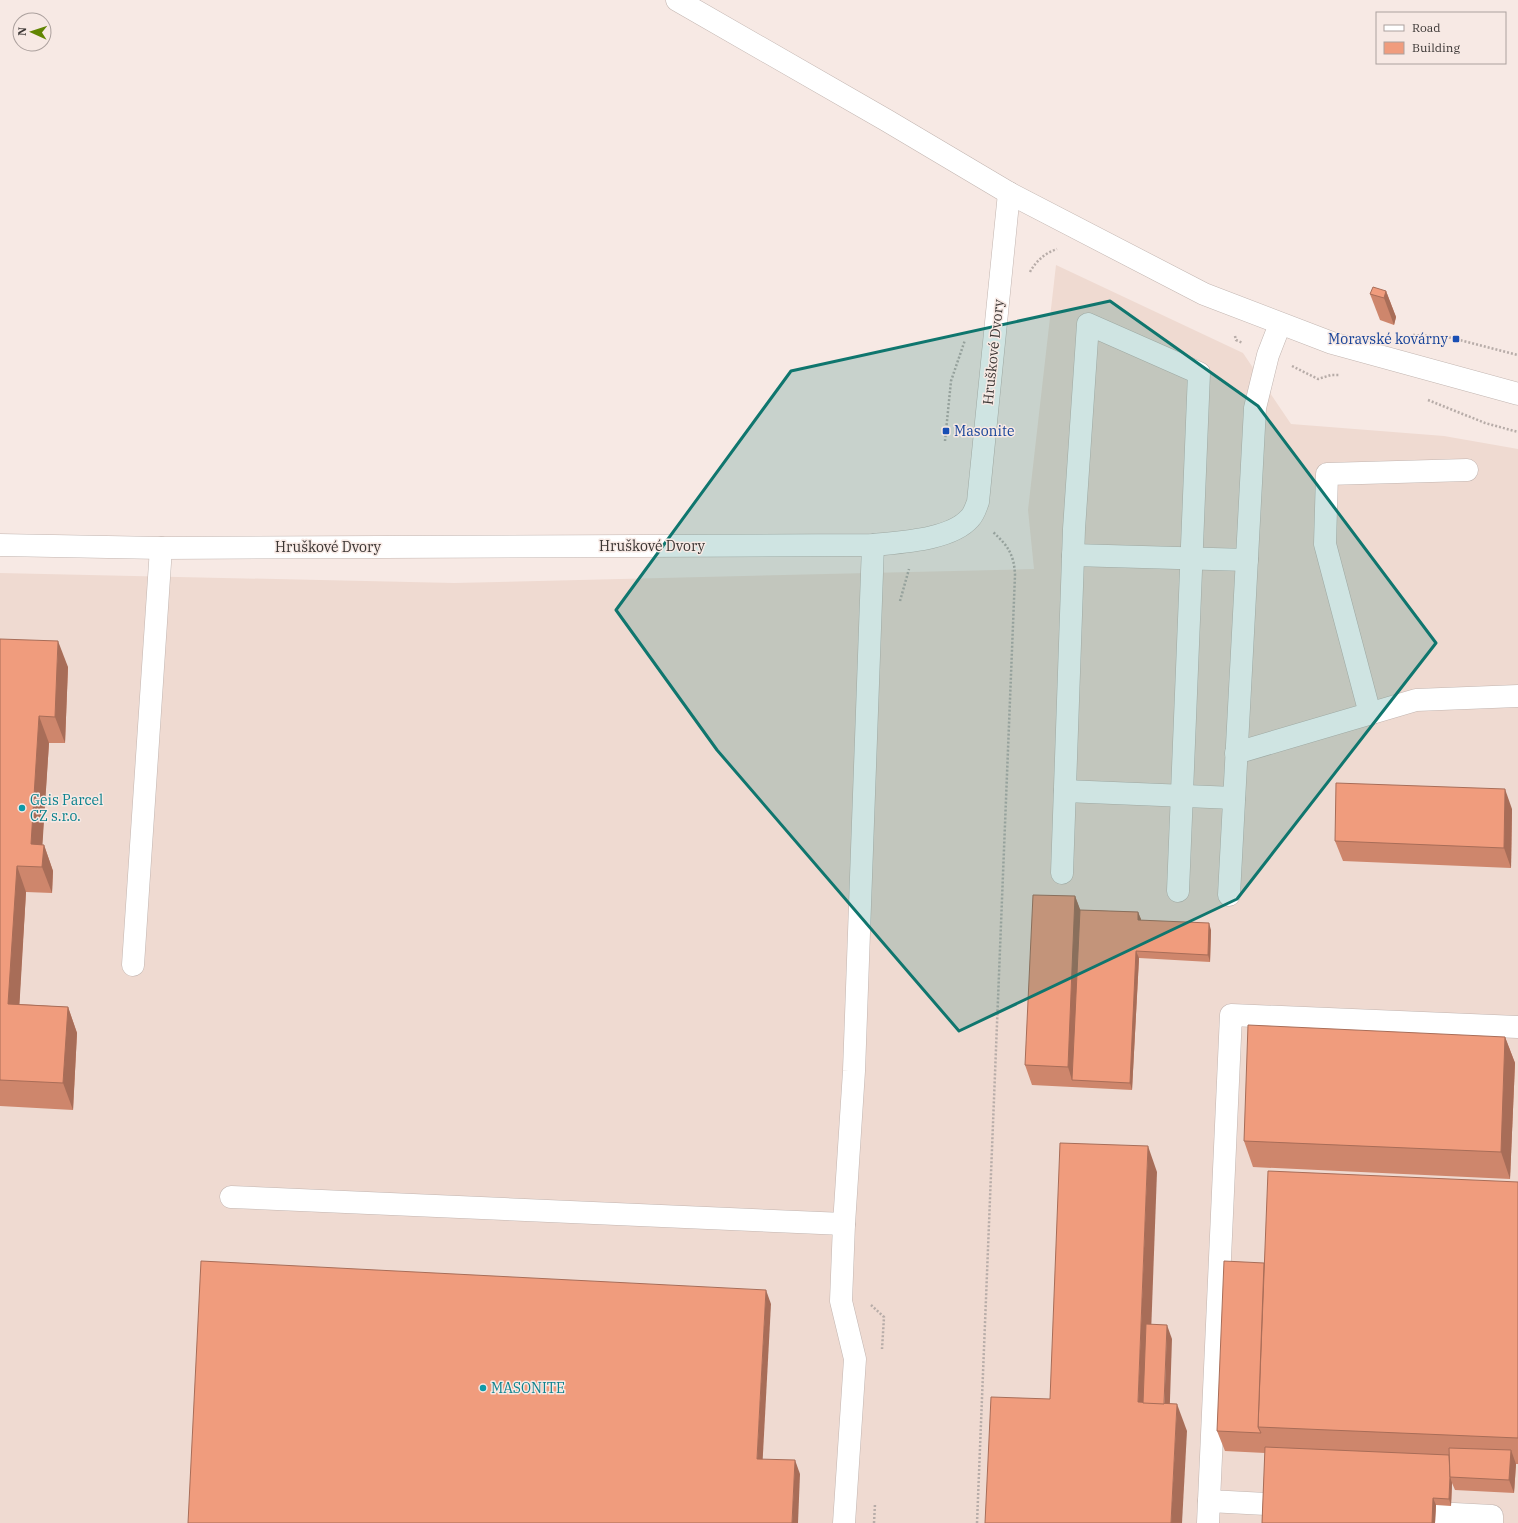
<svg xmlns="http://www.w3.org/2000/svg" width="1518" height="1523" font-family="'IBM Plex Serif',serif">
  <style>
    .built { fill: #efdad1 }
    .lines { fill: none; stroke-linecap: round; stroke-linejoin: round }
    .minor-casing { stroke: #c2b5b0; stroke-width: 23 }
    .path { stroke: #b7aca8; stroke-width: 2.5; stroke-dasharray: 2 2; stroke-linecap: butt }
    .minor { stroke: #fff; stroke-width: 22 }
    .wall { fill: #ce866c }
    .shaded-wall { fill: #a86d58 }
    .building { fill: #f09c7d; stroke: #a86d58 }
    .marked { fill: #0f766e; fill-opacity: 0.2; stroke: #0f766e; stroke-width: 3; stroke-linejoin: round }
    .transit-dot { fill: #1a4fb4; stroke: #f7e9e4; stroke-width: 1.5 }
    .culture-dot { fill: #0f9aa8; stroke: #f7e9e4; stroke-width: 1.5 }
    .labels { text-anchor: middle; stroke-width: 3; stroke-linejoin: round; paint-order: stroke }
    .transit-label { font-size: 14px; fill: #164399; stroke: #f7e9e4; text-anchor: end }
    .street-label { font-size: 14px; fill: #3b3634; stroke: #f7e9e4 }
    .culture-label { font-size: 14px; fill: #0d838f; stroke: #f7e9e4; text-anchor: start }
  </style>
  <rect width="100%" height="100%" fill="#f7e9e4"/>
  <path class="built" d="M1056,265l187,88 48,71 153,12 74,13v1074h-1518v-950l454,10 580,-14 -6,-59z"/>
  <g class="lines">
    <g class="minor-casing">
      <g id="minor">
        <path d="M677,0l209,120 123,73 195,101 128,49 186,51"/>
        <path d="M0,545l161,3 712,-3c28,-3 78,-5 97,-27 4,-4 6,-11 8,-16l31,-309"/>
        <path d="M1073,555l174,5"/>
        <path d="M1370,714l-45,-170 2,-70 140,-4"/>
        <path d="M1236,753l180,-53 102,-4"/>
        <path d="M1065,791l169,7"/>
        <path d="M1062,873l12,-344 14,-205 111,49 -21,518"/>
        <path d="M1229,895l26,-487 13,-53 12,-31"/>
        <path d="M133,965l28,-417"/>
        <path d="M231,1197l613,27"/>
        <path d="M1266,1504l-57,-3 22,-486 287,12"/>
        <path d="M1435,1513l57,3v7"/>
        <path d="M844,1523l11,-164 -14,-58 3,-77 10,-153 19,-526"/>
        <path d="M1208,1523l1,-22"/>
      </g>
    </g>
    <g class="path">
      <path d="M1030,272c6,-11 15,-19 27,-23"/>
      <path d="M1413,335l35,2 70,18"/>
      <path d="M1235,336l1,4 7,3"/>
      <path d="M1292,366l26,13 13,-4h9"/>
      <path d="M1428,400l57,23 33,9"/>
      <path d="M945,441l6,-60 14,-41"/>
      <path d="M900,601l9,-32"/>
      <path d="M871,1305l13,12 -2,32"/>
      <path d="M874,1523l1,-19"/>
      <path d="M977,1523l38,-948c-1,-21 -7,-29 -22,-43"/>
    </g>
    <use href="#minor" class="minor"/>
  </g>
  <g class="wall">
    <path d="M1386,291l10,26 -2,8 -14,-5 -10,-26z"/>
    <path d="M0,639l68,28 -3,76h-16l-7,102h2l9,26 -1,22 -26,-1 -7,112 49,3 9,26 -4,77 -73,-4z"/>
    <path d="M1512,809l-1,59 -168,-7 -8,-20z"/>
    <path d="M1075,896l5,14 58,2 3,8 70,10 -1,32 -71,-4 -7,132 -100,-5 -7,-20z"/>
    <path d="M1505,1037l10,26 -5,116 -257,-12 -9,-26z"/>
    <path d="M1518,1182v282h-2l-2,29 -59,-3 -3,-7 -1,23 -15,-1 -1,18h-173l3,-70 -40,-2 -8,-20 47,-168z"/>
  </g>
  <g class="shaded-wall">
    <path d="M1386,291l10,26 -2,8 -10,-27z"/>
    <path d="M58,641l10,26 -3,76 -10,-26z"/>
    <path d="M39,716l10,27 -8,124 -10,-23z"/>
    <path d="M1505,789l7,20 -1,59 -7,-20z"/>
    <path d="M44,845l9,26 -1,22 -10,-26z"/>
    <path d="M17,866l9,26 -8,138 -10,-26z"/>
    <path d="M1075,896l8,21 -11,163 -4,-13z"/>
    <path d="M1138,912l3,7 -1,8 -2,-7z"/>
    <path d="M1209,923l2,7 -1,32 -2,-7z"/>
    <path d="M1136,951l3,7 -7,132 -2,-7z"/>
    <path d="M68,1007l9,26 -4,77 -10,-27z"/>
    <path d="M1505,1037l10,26 -5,116 -9,-27z"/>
    <path d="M1148,1146l9,26 -9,243 -10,-13z"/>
    <path d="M766,1290l5,14 -9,168 -5,-13z"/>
    <path d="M1167,1325l5,14 -3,91 -5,-14z"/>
    <path d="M1177,1404l10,27 -5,92h-11z"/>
    <path d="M1511,1450l5,14 -2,29 -5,-13z"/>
    <path d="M795,1460l5,14 -2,49h-6z"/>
    <path d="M1450,1477l2,6 -1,23 -2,-7z"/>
    <path d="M1433,1498l3,7 -1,18h-3z"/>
  </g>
  <g class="building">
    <path d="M1373,287l13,4 -2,7 -14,-4z"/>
    <path d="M0,639l58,2 -3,76 -16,-1 -8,128 13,1 -2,22 -25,-1 -9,138 60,3 -5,76 -63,-3z"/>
    <path d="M1336,783l169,6 -1,59 -169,-7z"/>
    <path d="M1033,895l42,1 -7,171 -43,-2z"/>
    <path d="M1080,910l58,2v8l71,3 -1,32 -72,-4 -6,132 -58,-3z"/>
    <path d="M1248,1025l257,12 -4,115 -257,-11z"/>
    <path d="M1060,1143l88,3 -10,256 39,2 -6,119h-186l6,-126 59,2z"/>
    <path d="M1268,1171l250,11v256l-260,-11z"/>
    <path d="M201,1261l565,29 -9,169 38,1 -3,63h-604z"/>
    <path d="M1224,1261l40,2 -6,164 3,6 -44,-2z"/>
    <path d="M1146,1324l21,1 -3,79 -21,-1z"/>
    <path d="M1265,1447l184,8 1,21 -1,23 -16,-1 -1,25h-170z"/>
    <path d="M1449,1448l62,2 -2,30 -59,-3z"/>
  </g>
  <path class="marked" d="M1110,301l148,105 178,237 -199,256 -278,132 -242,-281 -101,-140 175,-239z"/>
  <g class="transit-dot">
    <rect x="1452" y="335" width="8" height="8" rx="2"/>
    <rect x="942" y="427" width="8" height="8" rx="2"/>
  </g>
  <g class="culture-dot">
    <circle cx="22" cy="808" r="4"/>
    <circle cx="483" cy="1388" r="4"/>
  </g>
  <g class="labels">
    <g class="transit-label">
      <text x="1448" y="344">Moravské kovárny</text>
      <text x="954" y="436" text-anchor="start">Masonite</text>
    </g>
    <g class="street-label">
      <text transform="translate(993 352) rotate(-84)" y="5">Hruškové Dvory</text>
      <text x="652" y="551">Hruškové Dvory</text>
      <text x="328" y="552">Hruškové Dvory</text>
    </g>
    <g class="culture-label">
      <text x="30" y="805">Geis Parcel<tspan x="30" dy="16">CZ s.r.o.</tspan></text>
      <text x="491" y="1393">MASONITE</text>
    </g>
  </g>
  <rect x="1376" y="12" width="130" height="52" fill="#f7e9e4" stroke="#aca19e"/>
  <rect x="1384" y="25" width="20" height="6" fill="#ffffff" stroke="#aca19e"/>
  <text x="1412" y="32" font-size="12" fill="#3b3634">Road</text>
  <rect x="1384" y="42" width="20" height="12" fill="#f09c7d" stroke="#aca19e"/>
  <text x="1412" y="52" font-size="12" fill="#3b3634">Building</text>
  <g transform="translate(32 32) rotate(273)"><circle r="19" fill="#f7e9e4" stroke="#aca19e"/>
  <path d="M0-3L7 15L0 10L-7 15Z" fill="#618502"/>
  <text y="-6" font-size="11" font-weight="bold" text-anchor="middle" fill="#3b3634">N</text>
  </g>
</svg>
